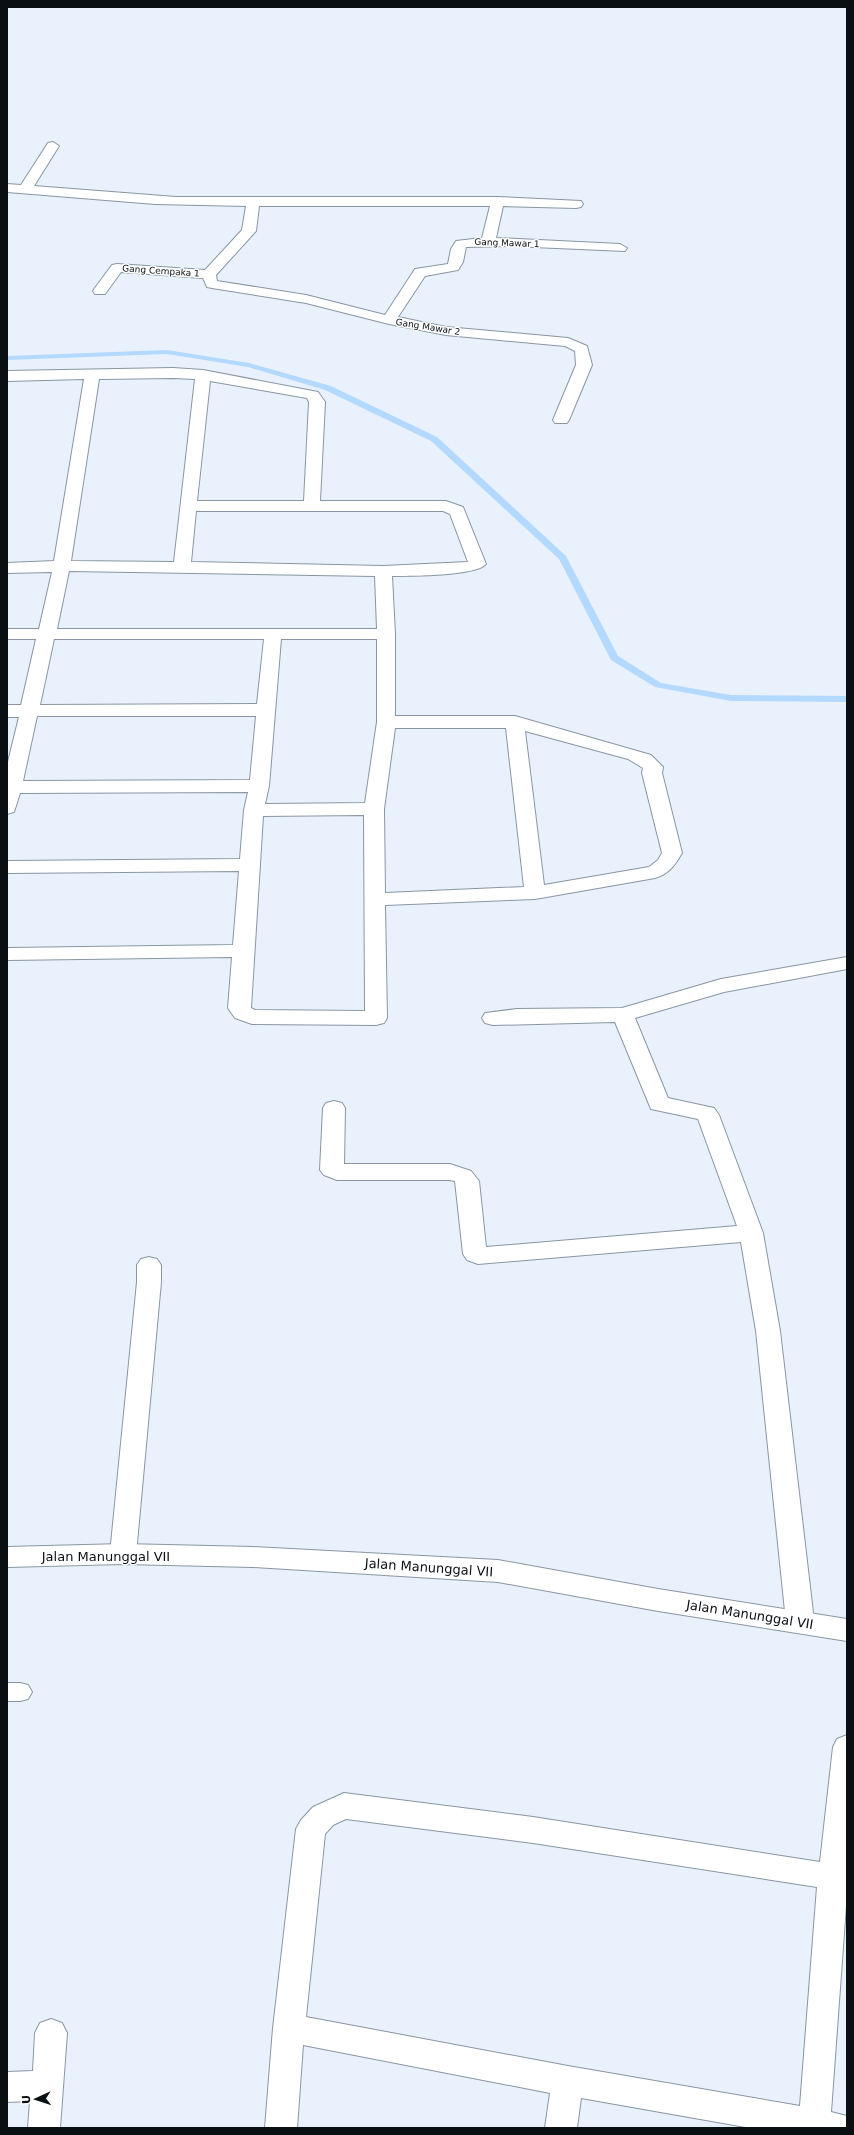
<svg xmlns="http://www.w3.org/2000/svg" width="854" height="2135" font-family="'DejaVu Sans',sans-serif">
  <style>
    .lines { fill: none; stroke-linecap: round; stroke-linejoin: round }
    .stream { fill: #b4d9ff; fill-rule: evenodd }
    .lane-casing { stroke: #8896a4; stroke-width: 2 }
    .street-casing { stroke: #8896a4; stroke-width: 2 }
    .secondary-casing { stroke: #8896a4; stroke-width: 2 }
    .lane { fill: #fff; fill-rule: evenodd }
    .street { fill: #fff; fill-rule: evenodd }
    .secondary { fill: #fff; fill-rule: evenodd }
    .labels { text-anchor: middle; stroke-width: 3; stroke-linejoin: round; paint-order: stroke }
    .far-street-label { font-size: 9px; fill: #0a0f14; stroke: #fff }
    .near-street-label { font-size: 13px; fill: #0a0f14; stroke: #fff }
  </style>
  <rect width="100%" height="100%" fill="#e9f2fc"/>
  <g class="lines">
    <path class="stream" d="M167,350l82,13 82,23 106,51 129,119 52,100 43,27 70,12 116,1v6l-116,-1 -76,-14 -44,-27 -52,-101 -128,-118 -106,-51 -77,-23 -81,-13 -160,6v-4z"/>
    <g class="lane-casing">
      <path id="lane" d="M7,1683h13l8,2 4,7 -4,7 -8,2h-13z"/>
    </g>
    <g class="street-casing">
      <g id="street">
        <path d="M53,142l6,4 -25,40 142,11h322l83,4 2,3 -2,3 -5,1 -73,-2 -7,32 124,6 7,4 -2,3 -115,-5 -44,1 -3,15 -5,8 -33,6 -27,41 48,10 122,11 19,8 5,19 -23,55 -2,3h-12l-2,-3 23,-55 -1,-14 -10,-5 -119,-11 -57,-11 -83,-21 -94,-15 -5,-1 -4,-9 -82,-6 -16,22h-10l-2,-3 2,-3 17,-23 5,-1 88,6 37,-40 4,-24 -91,-2 -148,-12v-8l14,1 27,-42zM259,206h231l-8,32 -26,3 -5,8 -3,15 -33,5 -30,46 -79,-20 -89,-14 -1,-6 40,-44z"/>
        <path d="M173,368l30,2 115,22 7,10 -5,99h126l17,6 23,57c-9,12 -77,12 -94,12l3,58v82h120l136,39 12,12 -1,6 20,80c-7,12 -13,21 -27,25l-120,21 -150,6 2,113 -3,5 -8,2 -124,-1 -17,-6 -7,-10 4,-51 -225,3v-12l226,-3 6,-74 -232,2v-12l233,-2 4,-49 4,-18 -228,1 -6,19 -7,2v-48l12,-49h-12v-12h14l15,-66h-29v-10h32l13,-57 -45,1v-10l47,-2 30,-182 -77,2v-10zM173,378l22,1 -21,183 -103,-1 28,-182zM210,381l97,17 2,4 -5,99h-107zM196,511h247l7,3 18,48 -85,4 -192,-4zM69,571l306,5 2,53h-320zM54,639h210l-7,65 -217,1zM281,639h96v83l-12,81 -100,1 4,-18zM37,716h219l-6,64 -227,1zM395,728h111l18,159 -139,6 -1,-84zM525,731l103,28 15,9 -1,5 20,80 -4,7 -9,7 -105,18zM364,815l1,196 -110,-1 -4,-2 12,-192z"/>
        <path d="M847,957v12l-123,23 -89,26 33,80 46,10 5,7 44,118 17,98 34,290 -4,8 -10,3 -10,-3 -4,-8 -30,-290 -15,-89 -263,22 -11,-4 -4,-6 -8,-73 -6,-1h-112l-13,-5 -4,-5 3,-62 3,-5 8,-2 8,2 3,5 -1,56h106l21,7 8,10 7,66 251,-21 -39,-107 -47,-10 -36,-87 -122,3 -8,-2 -3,-5 3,-5 32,-4 105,-1 99,-29z"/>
        <path d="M149,1257l8,2 4,6v17l-25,272 -4,7 -9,3 -9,-3 -4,-7 27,-272v-17l4,-6z"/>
        <path d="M847,1735v157l-16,220 16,4v12h-96l-170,-30 -4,30h-32l5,-35 -247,-48 -6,83h-32l8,-100 23,-199 5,-9 12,-13 31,-14 189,24 287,45 13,-115 4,-8zM346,1819l187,24 284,44 -17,219 -232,-40 -262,-49 19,-183 8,-9z"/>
        <path d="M51,2019l11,4 5,10 -7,95h-32l2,-27 -23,1v-30l26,-1 2,-38 5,-10z"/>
      </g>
    </g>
    <g class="secondary-casing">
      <path id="secondary" d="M123,1544l130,3 245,13 160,29 189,30v22l-189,-30 -160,-29 -245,-15 -130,-3 -116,3v-20z"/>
    </g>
    <use href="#lane" class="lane"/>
    <use href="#street" class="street"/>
    <use href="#secondary" class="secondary"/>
  </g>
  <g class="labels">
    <g class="far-street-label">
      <text transform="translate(507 243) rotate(2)" y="3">Gang Mawar 1</text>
      <text transform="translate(161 271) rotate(4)" y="3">Gang Cempaka 1</text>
      <text transform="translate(428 327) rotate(9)" y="3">Gang Mawar 2</text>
    </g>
    <g class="near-street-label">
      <text x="106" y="1561">Jalan Manunggal VII</text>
      <text transform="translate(429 1567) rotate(4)" y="5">Jalan Manunggal VII</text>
      <text transform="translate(750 1614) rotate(9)" y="5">Jalan Manunggal VII</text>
    </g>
  </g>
  <rect width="854" height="2135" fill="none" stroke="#0a0f14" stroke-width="16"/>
  <g transform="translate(36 2099) rotate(267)" stroke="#ffffff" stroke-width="3" paint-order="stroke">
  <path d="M0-3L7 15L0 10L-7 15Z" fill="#0a0f14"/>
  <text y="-6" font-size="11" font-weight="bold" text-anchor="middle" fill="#0a0f14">U</text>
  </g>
</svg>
